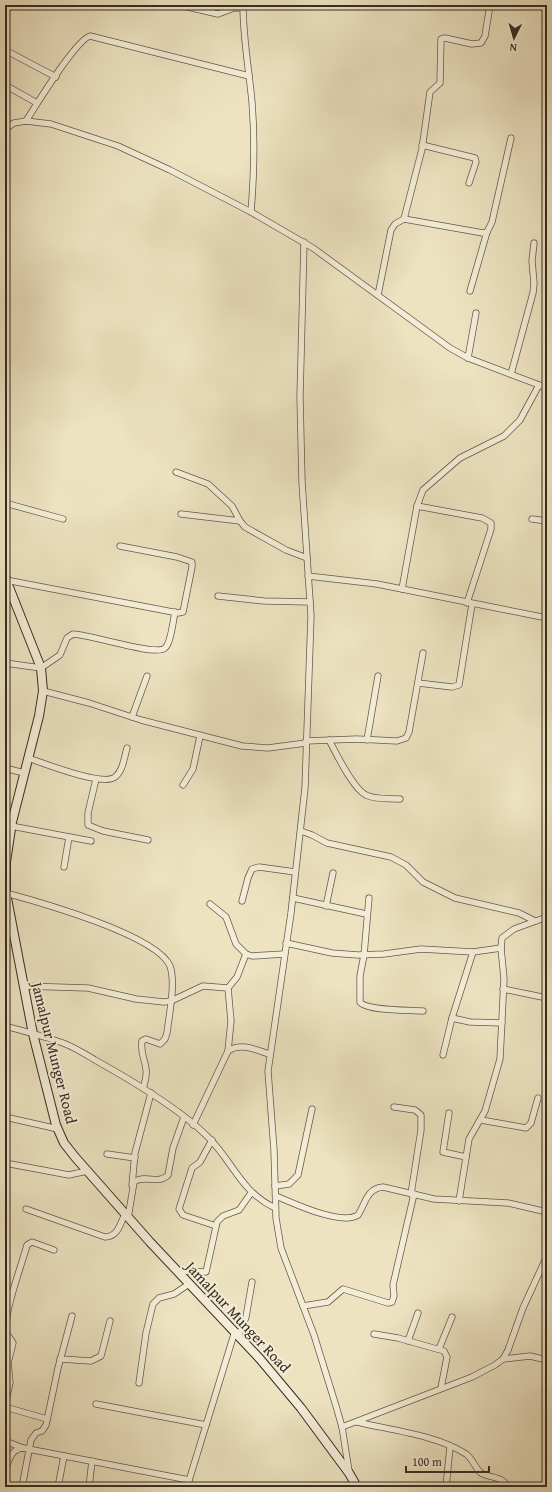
<svg xmlns="http://www.w3.org/2000/svg" width="552" height="1492" font-family="'Gentium Book Plus',serif">
  <style>
    .lines { fill: none; stroke-linecap: round; stroke-linejoin: round }
    .street-casing { stroke: #64594a; stroke-width: 7 }
    .secondary-casing { stroke: #372b22; stroke-width: 10 }
    .street { stroke: #f3edd7; stroke-width: 5.5 }
    .secondary { stroke: #f3edd7; stroke-width: 8 }
    .labels { text-anchor: middle; stroke-width: 4; stroke-linejoin: round; paint-order: stroke }
    .street-label { font-size: 15px; fill: #372b22; stroke: #f3edd7 }
  </style>
  <rect width="100%" height="100%" fill="#ede3c1"/>
  <filter id="stains"><feTurbulence type="fractalNoise" baseFrequency=".005" numOctaves="4"/><feColorMatrix values="0 0 0 0 .2 0 0 0 0 .09 0 0 0 0 .02 0 0 0 .5 -.17"/></filter>
  <radialGradient id="worn" r=".72"><stop offset=".6" stop-color="#630" stop-opacity="0"/><stop offset="1" stop-color="#630" stop-opacity=".3"/></radialGradient>
  <g class="lines">
    <g class="street-casing">
      <g id="street">
        <path d="M179,5l39,9 16,-6h9"/>
        <path d="M243,5c0,33 6,65 9,97 3,37 2,74 -1,110"/>
        <path d="M5,50l51,27"/>
        <path d="M5,85l32,18"/>
        <path d="M26,121c11,-17 49,-80 64,-85l159,40"/>
        <path d="M5,129l9,-6 12,-2 25,3 67,22 52,24 81,42 62,36 137,100 18,10 79,30"/>
        <path d="M422,145l53,13 1,4 -7,21"/>
        <path d="M404,219l79,14 4,-1 5,-10 19,-84"/>
        <path d="M304,242l-4,155 2,85 9,134 -6,172 -14,125 -23,158 6,79 2,68 5,30 33,87 22,71 6,21 7,44"/>
        <path d="M470,291l17,-59"/>
        <path d="M378,295l13,-65 4,-6 9,-5 18,-70 8,-57 10,-9 1,-44 4,-1 27,6 9,-1 4,-7 5,-31"/>
        <path d="M468,358l8,-45"/>
        <path d="M511,374l22,-81 1,-10 -2,-22 2,-18"/>
        <path d="M176,472l32,12 24,22 8,15 5,6 41,23 21,8"/>
        <path d="M5,503l58,16"/>
        <path d="M417,506l65,12 9,5v6l-24,74"/>
        <path d="M181,514l59,7"/>
        <path d="M532,519l15,2"/>
        <path d="M308,576l69,8 170,34"/>
        <path d="M6,580l172,33 5,-1 9,-45v-5l-15,-5 -57,-11"/>
        <path d="M402,589l15,-83 6,-16 37,-32 44,-22 16,-16 19,-35"/>
        <path d="M218,596l46,5 46,1"/>
        <path d="M5,663l36,5 19,-13 7,-17 6,-4c16,0 83,23 92,14 6,-5 8,-27 10,-36"/>
        <path d="M418,683l34,4 7,-2 13,-81"/>
        <path d="M43,691l46,12 52,17 101,26 26,2 38,-5"/>
        <path d="M132,717l15,-41"/>
        <path d="M329,740c7,13 24,49 37,55 9,5 24,3 34,4"/>
        <path d="M367,740l11,-64"/>
        <path d="M306,741l51,-2 40,2 9,-3 3,-6 14,-79"/>
        <path d="M28,758c15,5 75,29 87,19 8,-6 9,-19 12,-29"/>
        <path d="M5,768l19,5"/>
        <path d="M96,779l-8,34v12l15,6 45,9"/>
        <path d="M183,785l10,-16 7,-33"/>
        <path d="M11,826l80,15"/>
        <path d="M301,831l11,4 15,8 64,14 15,8 17,17 32,16 64,15 16,8"/>
        <path d="M64,867l5,-30"/>
        <path d="M6,893c33,9 151,42 164,73 6,17 -1,49 -3,67l-2,6 -5,5 -14,-5 -4,2c-3,19 10,22 1,47"/>
        <path d="M293,898l73,16"/>
        <path d="M369,898l-5,57 -4,21v26c6,9 50,8 63,9"/>
        <path d="M242,901l6,-23 4,-9 7,-2 36,5"/>
        <path d="M210,904l16,13 10,27 10,10 6,2 32,-2"/>
        <path d="M326,906l7,-33"/>
        <path d="M286,943l46,10 26,2 26,-1 37,-5 52,3 28,-4"/>
        <path d="M23,986l65,2 48,11 28,3 7,-1 32,-15 25,2 9,-11 9,-23"/>
        <path d="M503,989l44,9"/>
        <path d="M452,1018l18,4 32,1"/>
        <path d="M5,1026c19,5 39,10 58,17 11,4 22,11 32,17 36,20 84,48 113,77 25,25 33,55 67,71"/>
        <path d="M228,1051l3,-30 -3,-33"/>
        <path d="M443,1055l9,-37 21,-66"/>
        <path d="M394,1107l21,3 6,5v15l-10,64"/>
        <path d="M449,1113l-6,39 23,5"/>
        <path d="M5,1117l53,12"/>
        <path d="M481,1120l45,8 5,-5 7,-25"/>
        <path d="M193,1125l35,-74c12,-9 28,-1 41,3"/>
        <path d="M212,1140l-12,22 -8,6 -13,41 4,6 33,11"/>
        <path d="M107,1154l28,4"/>
        <path d="M5,1163l64,12 18,-4"/>
        <path d="M132,1185l3,-32 16,-60"/>
        <path d="M275,1186l14,-2 9,-9 14,-66"/>
        <path d="M276,1196c17,7 65,30 82,19 8,-12 8,-26 25,-28l51,12 74,4 39,9"/>
        <path d="M459,1201l10,-62 16,-28 15,-52 4,-80 -3,-31 1,-10 12,-9 33,-12"/>
        <path d="M26,1209l79,28c13,0 15,-13 20,-23"/>
        <path d="M128,1218l6,-36c10,-8 25,3 34,-7l5,-27 11,-31"/>
        <path d="M177,1271l29,1 11,-50 6,-6 16,-6 12,-17"/>
        <path d="M303,1306l25,-4 15,-13 45,14 4,-1 2,-6 -1,-11 21,-91"/>
        <path d="M374,1334l24,4 46,13 3,6 -6,31"/>
        <path d="M239,1335l7,-18 6,-35"/>
        <path d="M408,1341l10,-28"/>
        <path d="M439,1349l13,-32"/>
        <path d="M60,1359l31,2 10,-5 9,-35"/>
        <path d="M503,1359l27,-3 17,4"/>
        <path d="M139,1383l7,-50 7,-29 6,-6 15,-4 15,-10"/>
        <path d="M96,1404l110,21"/>
        <path d="M5,1405l5,-22 -2,-20 5,-20c-2,-5 -7,-7 -7,-13 -2,-18 16,-66 21,-85l5,-3 22,8"/>
        <path d="M5,1407l42,12"/>
        <path d="M357,1422c33,8 80,13 109,32 7,5 9,14 15,19 8,5 23,3 26,14"/>
        <path d="M342,1427l130,-50 23,-12 8,-6 5,-9 15,-42 24,-52"/>
        <path d="M5,1441l18,7"/>
        <path d="M5,1470c4,-10 6,-21 18,-22l166,32"/>
        <path d="M22,1487l9,-47 5,-7 6,-2 4,-6 12,-57 14,-52"/>
        <path d="M58,1487l6,-31"/>
        <path d="M89,1487l3,-26"/>
        <path d="M187,1487l48,-156"/>
        <path d="M446,1487l4,-40"/>
      </g>
    </g>
    <g class="secondary-casing">
      <path id="secondary" d="M5,577l36,91 2,23 -4,25 -27,106 -6,40v31l27,141 23,91 8,18 11,14 75,85 110,117 41,49 48,65 8,14"/>
    </g>
    <use href="#street" class="street"/>
    <use href="#secondary" class="secondary"/>
  </g>
  <g class="labels">
    <g class="street-label">
      <text transform="translate(54 1053) rotate(76)" y="5">Jamalpur Munger Road</text>
      <text transform="translate(238 1317) rotate(47)" y="5">Jamalpur Munger Road</text>
    </g>
  </g>
  <rect width="552" height="1492" fill="none" stroke="#ede3c1" stroke-width="20"/>
  <rect x="6" y="6" width="540" height="1480" fill="none" stroke="#372b22" stroke-width="2"/>
  <rect x="10" y="10" width="532" height="1472" fill="none" stroke="#372b22"/>
  <g transform="translate(514 38) rotate(185)" stroke="#f3edd7" stroke-width="3" paint-order="stroke">
  <path d="M0-3L7 15L0 10L-7 15Z" fill="#372b22"/>
  <text y="-6" font-size="11" font-weight="bold" text-anchor="middle" fill="#372b22">N</text>
  </g>
  <path d="M406 1466v6h83v-6" fill="none" stroke="#372b22" stroke-width="2"/>
  <text x="412" y="1466" font-size="12" fill="#372b22" stroke="#f3edd7" stroke-width="3" paint-order="stroke">100 m</text>
  <rect width="100%" height="100%" filter="url(#stains)"/>
  <rect width="100%" height="100%" fill="url(#worn)"/>
</svg>
